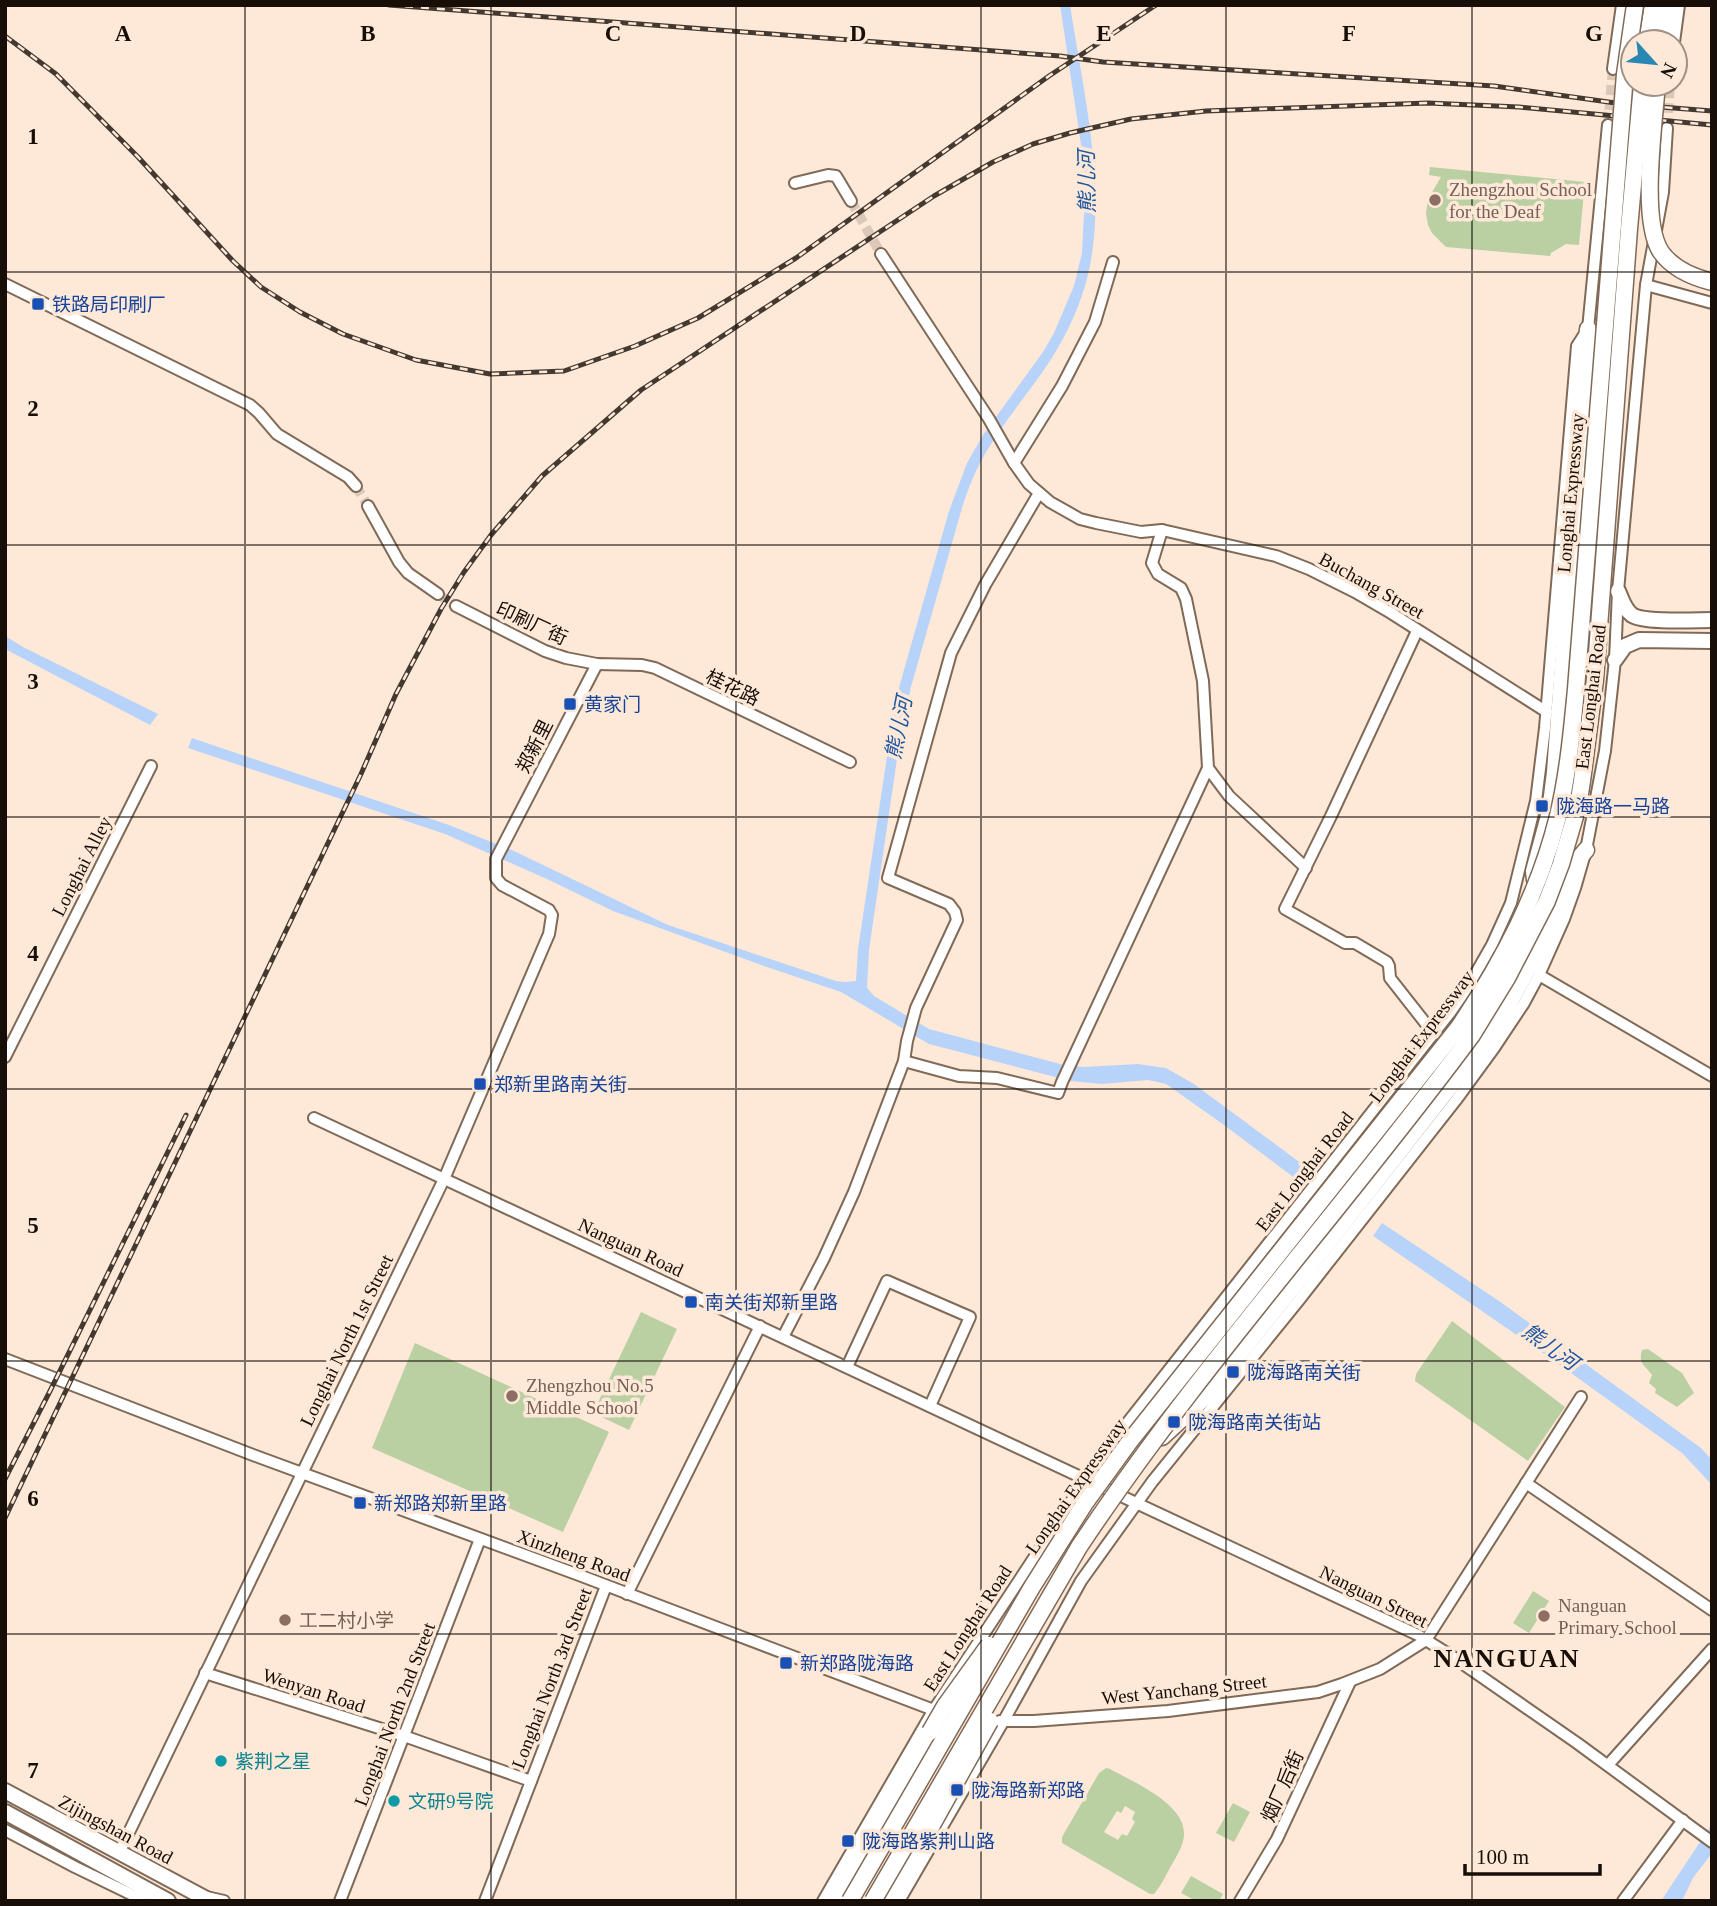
<svg xmlns="http://www.w3.org/2000/svg" width="1717" height="1906" font-family="'Times New Roman','Noto Sans SC',serif">
  <style>
    .green { fill: #bad0a2; fill-rule: evenodd }
    .water { fill: #b8d3fa }
    .lines { fill: none; stroke-linecap: round; stroke-linejoin: round }
    .minor-tunnel { stroke: #dbc8b9; stroke-width: 10; stroke-dasharray: 10 5; stroke-linecap: butt }
    .minor-casing { stroke: #806a57; stroke-width: 14 }
    .major-casing { stroke: #806a57; stroke-width: 18 }
    .highway-casing { stroke: #806a57; stroke-width: 19 }
    .minor { stroke: #fff; stroke-width: 10 }
    .major { stroke: #fff; stroke-width: 14 }
    .highway { stroke: #fff; stroke-width: 16 }
    .rail-casing { stroke: #443930; stroke-width: 5 }
    .rail { stroke: #fee9d8; stroke-width: 2.5; stroke-dasharray: 8; stroke-linecap: butt }
    .highway-bridge-casing { stroke: #806a57; stroke-width: 19; stroke-linecap: butt }
    .highway-bridge { stroke: #fff; stroke-width: 16 }
    .grid { fill: none; stroke: #160e07; stroke-width: 2; stroke-opacity: 0.55 }
    .education-dot { fill: #8d6e63; stroke: #fee9d8; stroke-width: 2.5 }
    .transit-dot { fill: #1a4fb4; stroke: #fee9d8; stroke-width: 2.5 }
    .culture-dot { fill: #0f9aa8; stroke: #fee9d8; stroke-width: 2.5 }
    .labels { text-anchor: middle; stroke-width: 7; stroke-linejoin: round; paint-order: stroke }
    .education-label { font-size: 19px; fill: #785e54; stroke: #fee9d8; text-anchor: start }
    .transit-label { font-size: 19px; fill: #164399; stroke: #fee9d8; text-anchor: start }
    .street-label { font-size: 19px; fill: #160e07; stroke: #fee9d8 }
    .culture-label { font-size: 19px; fill: #0d838f; stroke: #fee9d8; text-anchor: start }
    .water-label { font-size: 21px; font-style: italic; fill: #1f56a0; stroke: #fee9d8 }
    .district-label { font-size: 26px; font-weight: bold; letter-spacing: 2px; fill: #160e07; stroke: #fee9d8 }
    .grid-label { font-size: 23px; text-anchor: middle; font-weight: bold; fill: #160e07; stroke: #fee9d8; stroke-width: 7; stroke-linejoin: round; paint-order: stroke }
  </style>
  <rect width="100%" height="100%" fill="#fee9d8"/>
  <g class="green">
    <path d="M1430,167l155,15 -6,63 -13,-1 -15,9 -1,3 -104,-9 -14,-14 -4,-8 -2,-12 2,-14 13,-22 -12,-2z"/>
    <path d="M641,1312l36,17 -48,101 -36,-17z"/>
    <path d="M1452,1321l113,86 -37,54 -113,-80 1,-7z"/>
    <path d="M415,1343l194,89 -46,100 -191,-84z"/>
    <path d="M1648,1349l34,24 12,20 -17,14 -22,-14 1,-4 -7,-6 3,-8c-7,-10 -14,-11 -10,-25z"/>
    <path d="M1533,1591l16,10 -20,32 -16,-10z"/>
    <path d="M1106,1768l4,1c23,13 77,35 74,67 -1,10 -8,21 -13,30 -5,9 -10,20 -17,28h-4l-88,-51v-6l37,-64zM1125,1806l10,6 -3,7 3,3 -8,14 -5,-2 -4,6 -14,-8 13,-21 4,2z"/>
    <path d="M1233,1803l17,9 -16,30 -18,-9z"/>
    <path d="M1191,1876l32,18 -4,7h-23l-15,-8z"/>
  </g>
  <g class="water">
    <path d="M1060,5h10c12,79 34,169 22,249 -4,29 -15,59 -29,85 -22,41 -55,75 -78,115 -10,17 -17,35 -23,54l-51,179 -9,38 -33,225 -2,38 7,8 55,33 135,36 20,2 54,-3 28,4 28,16 120,89 -10,12 -80,-60 -58,-41 -18,-4 -46,4 -32,-3 -141,-37 -88,-52 -74,-25 -154,-56 -64,-31 -104,-46 -257,-86 4,-10 257,87 65,26 154,74 168,56 9,1 11,-1 2,-32 34,-226 8,-39 49,-173 18,-48 16,-28 60,-83 11,-19 20,-47 8,-33 2,-39 -1,-56z"/>
    <path d="M5,636l18,11 135,67 -8,11 -145,-76z"/>
    <path d="M1382,1223l120,80 199,145 11,12v25l-30,-32 -129,-93 -180,-124z"/>
    <path d="M1712,1824v29l-19,25 -11,23h-21z"/>
  </g>
  <g class="lines">
    <g class="minor-tunnel">
      <path d="M1608,125l5,-56"/>
      <path d="M1667,128l3,-44"/>
      <path d="M851,201l30,53"/>
      <path d="M356,486l12,20"/>
      <path d="M438,594l18,12"/>
    </g>
    <g class="minor-casing">
      <g id="minor">
        <path d="M1674,42l5,-37"/>
        <path d="M1613,69l9,-64"/>
        <path d="M795,183l33,-8 8,1 15,25"/>
        <path d="M881,254l108,165 25,44 15,21 21,18 30,17 16,4 45,9 21,-2 114,26 33,13 46,23 36,21 156,99"/>
        <path d="M5,284l245,121 9,8 18,21 71,43 8,9"/>
        <path d="M1646,285l66,18"/>
        <path d="M1014,463l48,-77 33,-64 18,-60"/>
        <path d="M368,506l31,56 9,11 30,21"/>
        <path d="M1162,530l-10,33 6,11 23,14 5,11 17,82 5,87 21,28 77,72"/>
        <path d="M456,606l89,45 21,7 31,6 45,1 13,3 195,94"/>
        <path d="M1417,631l-86,185 -46,93 60,34h10l32,19 2,4 1,12 44,56"/>
        <path d="M1539,975l173,101"/>
        <path d="M5,1057l146,-291"/>
        <path d="M904,1061l55,15 38,2 61,15 4,-11 146,-314"/>
        <path d="M314,1118l1104,517 35,22 124,86 135,99"/>
        <path d="M783,1337l41,-79 30,-66 50,-131 3,-20 9,-33 41,-88 -2,-8 -6,-8 -61,-26 63,-225 34,-68 54,-92"/>
        <path d="M5,1359l248,96 326,120 360,137"/>
        <path d="M847,1367l40,-86 83,36 -40,89"/>
        <path d="M1526,1483l186,127"/>
        <path d="M627,1594l133,-268"/>
        <path d="M205,1673l199,63 127,45"/>
        <path d="M1000,1721h34l134,-10 150,-19 24,-8 38,-15 46,-29 155,-243"/>
        <path d="M1608,1765l104,-116"/>
        <path d="M5,1830l70,37 70,34"/>
        <path d="M119,1853l325,-674 105,-245 3,-19 -3,-5 -47,-25 -6,-7v-19l101,-195"/>
        <path d="M202,1896l22,5"/>
        <path d="M340,1901l140,-362"/>
        <path d="M485,1901l121,-315"/>
        <path d="M823,1901l110,-190 153,-232 38,-52 325,-413 19,-27 24,-42 19,-42 25,-102 9,-73 32,-382 11,-17 20,-204"/>
        <path d="M899,1901l104,-179 78,-141 71,-99 147,-182 157,-200 38,-52 30,-45 15,-28 25,-56 11,-31 11,-38 19,-99 10,-91 3,-69 28,-306 17,-93 4,-64"/>
        <path d="M1240,1901l37,-62 73,-157"/>
        <path d="M1623,1901l60,-81"/>
      </g>
    </g>
    <g class="major-casing">
      <g id="major">
        <path d="M1618,591c4,9 6,18 14,24 12,8 63,5 80,5"/>
        <path d="M1615,660l10,-14 14,-6 73,1"/>
        <path d="M5,1791l205,110"/>
        <path d="M5,1812l163,89"/>
      </g>
    </g>
    <g class="highway-casing">
      <g id="highway">
        <path d="M1647,42l6,-37"/>
        <path d="M1662,42l5,-37"/>
        <path d="M1535,880l-1,-9 16,-59 5,-40 33,-443"/>
        <path d="M1162,1437l41,-38 102,-127 178,-228 29,-46 46,-85 18,-51 10,-12"/>
        <path d="M833,1901l97,-169"/>
        <path d="M890,1901l38,-69"/>
      </g>
    </g>
    <use href="#minor" class="minor"/>
    <use href="#major" class="major"/>
    <use href="#highway" class="highway"/>
    <g class="rail-casing">
      <g id="rail">
        <path d="M389,5l671,51 43,6 391,24 129,18 89,7"/>
        <path d="M5,36l51,38 82,83 95,104 28,26 39,25 43,22 73,26 74,14 74,-3 71,-25 63,-28 98,-60 253,-182 107,-71"/>
        <path d="M5,1479l45,-88 136,-276"/>
        <path d="M5,1518l356,-744 35,-80 45,-85 23,-37 27,-37 51,-59 99,-86 293,-194 59,-34 40,-18 37,-11 61,-14 75,-8 222,-8 91,4 193,18"/>
      </g>
    </g>
    <use href="#rail" class="rail"/>
    <g class="highway-bridge-casing">
      <g id="highway-bridge">
        <path d="M1657,84c-3,39 -17,137 4,168 12,17 31,25 51,30"/>
        <path d="M930,1732l15,-26 44,-61"/>
        <path d="M928,1832l62,-111"/>
        <path d="M850,1901l182,-314 53,-84 45,-62 329,-414c44,-66 80,-134 99,-211 10,-42 14,-85 18,-127l49,-615 10,-69"/>
        <path d="M873,1901l206,-354c119,-179 265,-339 393,-512l35,-57 40,-77 14,-37 17,-58 4,-25 13,-101 34,-451 13,-145"/>
      </g>
    </g>
    <use href="#highway-bridge" class="highway-bridge"/>
  </g>
  <path class="grid" d="M245,5v1896M491,5v1896M736,5v1896M981,5v1896M1226,5v1896M1472,5v1896M5,272h1707M5,545h1707M5,817h1707M5,1089h1707M5,1361h1707M5,1634h1707"/>
  <g class="education-dot">
    <circle cx="1435" cy="200" r="7"/>
    <circle cx="512" cy="1396" r="7"/>
    <circle cx="1544" cy="1616" r="7"/>
    <circle cx="285" cy="1620" r="7"/>
  </g>
  <g class="transit-dot">
    <rect x="31" y="297" width="14" height="14" rx="3.5"/>
    <rect x="563" y="697" width="14" height="14" rx="3.5"/>
    <rect x="1535" y="799" width="14" height="14" rx="3.5"/>
    <rect x="473" y="1077" width="14" height="14" rx="3.5"/>
    <rect x="684" y="1295" width="14" height="14" rx="3.5"/>
    <rect x="1226" y="1365" width="14" height="14" rx="3.5"/>
    <rect x="1167" y="1415" width="14" height="14" rx="3.5"/>
    <rect x="353" y="1496" width="14" height="14" rx="3.5"/>
    <rect x="779" y="1656" width="14" height="14" rx="3.5"/>
    <rect x="950" y="1783" width="14" height="14" rx="3.5"/>
    <rect x="841" y="1834" width="14" height="14" rx="3.5"/>
  </g>
  <g class="culture-dot">
    <circle cx="221" cy="1761" r="7"/>
    <circle cx="394" cy="1801" r="7"/>
  </g>
  <g class="labels">
    <g class="education-label">
      <text x="1449" y="196">Zhengzhou School<tspan x="1449" dy="22">for the Deaf</tspan></text>
      <text x="526" y="1392">Zhengzhou No.5<tspan x="526" dy="22">Middle School</tspan></text>
      <text x="1558" y="1612">Nanguan<tspan x="1558" dy="22">Primary School</tspan></text>
      <text x="299" y="1627">工二村小学</text>
    </g>
    <g class="transit-label">
      <text x="52" y="311">铁路局印刷厂</text>
      <text x="584" y="711">黄家门</text>
      <text x="1556" y="813">陇海路一马路</text>
      <text x="494" y="1091">郑新里路南关街</text>
      <text x="705" y="1309">南关街郑新里路</text>
      <text x="1247" y="1379">陇海路南关街</text>
      <text x="1188" y="1429">陇海路南关街站</text>
      <text x="374" y="1510">新郑路郑新里路</text>
      <text x="800" y="1670">新郑路陇海路</text>
      <text x="971" y="1797">陇海路新郑路</text>
      <text x="862" y="1848">陇海路紫荆山路</text>
    </g>
    <g class="street-label">
      <text transform="translate(1570 493) rotate(-85)" y="7">Longhai Expressway</text>
      <text transform="translate(1372 585) rotate(29)" y="7">Buchang Street</text>
      <text transform="translate(532 623) rotate(25)" y="7">印刷厂街</text>
      <text transform="translate(733 687) rotate(26)" y="7">桂花路</text>
      <text transform="translate(1590 697) rotate(-83)" y="7">East Longhai Road</text>
      <text transform="translate(534 746) rotate(-63)" y="7">郑新里</text>
      <text transform="translate(81 866) rotate(-63)" y="7">Longhai Alley</text>
      <text transform="translate(1421 1036) rotate(-53)" y="7">Longhai Expressway</text>
      <text transform="translate(1304 1171) rotate(-52)" y="7">East Longhai Road</text>
      <text transform="translate(631 1247) rotate(25)" y="7">Nanguan Road</text>
      <text transform="translate(346 1340) rotate(-64)" y="7">Longhai North 1st Street</text>
      <text transform="translate(1075 1486) rotate(-55)" y="7">Longhai Expressway</text>
      <text transform="translate(574 1555) rotate(20)" y="7">Xinzheng Road</text>
      <text transform="translate(1374 1596) rotate(26)" y="7">Nanguan Street</text>
      <text transform="translate(967 1628) rotate(-57)" y="7">East Longhai Road</text>
      <text transform="translate(551 1678) rotate(-69)" y="7">Longhai North 3rd Street</text>
      <text transform="translate(1184 1689) rotate(-6)" y="7">West Yanchang Street</text>
      <text transform="translate(314 1690) rotate(18)" y="7">Wenyan Road</text>
      <text transform="translate(394 1714) rotate(-69)" y="7">Longhai North 2nd Street</text>
      <text transform="translate(1282 1786) rotate(-66)" y="7">烟厂后街</text>
      <text transform="translate(116 1829) rotate(28)" y="7">Zijingshan Road</text>
    </g>
    <g class="culture-label">
      <text x="235" y="1768">紫荆之星</text>
      <text x="408" y="1808">文研9号院</text>
    </g>
    <g class="water-label">
      <text transform="translate(1087 182) rotate(-91)" y="7">熊儿河</text>
      <text transform="translate(899 728) rotate(-79)" y="7">熊儿河</text>
      <text transform="translate(1550 1347) rotate(36)" y="7">熊儿河</text>
    </g>
    <g class="district-label">
      <text x="1507" y="1667">NANGUAN</text>
    </g>
  </g>
  <g class="grid-label">
    <text x="123" y="41">A</text>
    <text x="368" y="41">B</text>
    <text x="613" y="41">C</text>
    <text x="858" y="41">D</text>
    <text x="1104" y="41">E</text>
    <text x="1349" y="41">F</text>
    <text x="1594" y="41">G</text>
    <text x="33" y="144">1</text>
    <text x="33" y="416">2</text>
    <text x="33" y="689">3</text>
    <text x="33" y="961">4</text>
    <text x="33" y="1233">5</text>
    <text x="33" y="1506">6</text>
    <text x="33" y="1778">7</text>
  </g>
  <rect width="1717" height="1906" fill="none" stroke="#160e07" stroke-width="14"/>
  <g transform="translate(1654 63) rotate(117)"><circle r="33" fill="#fee9d8" stroke="#a19184" stroke-width="2"/>
  <path d="M0-5L12 26L0 18L-12 26Z" fill="#2888b3"/>
  <text y="-10" font-size="19" font-weight="bold" text-anchor="middle" fill="#160e07">N</text>
  </g>
  <path d="M1465 1864v10h135v-10" fill="none" stroke="#160e07" stroke-width="3.5"/>
  <text x="1476" y="1864" font-size="21" fill="#160e07" stroke="#fee9d8" stroke-width="5" paint-order="stroke">100 m</text>
</svg>
